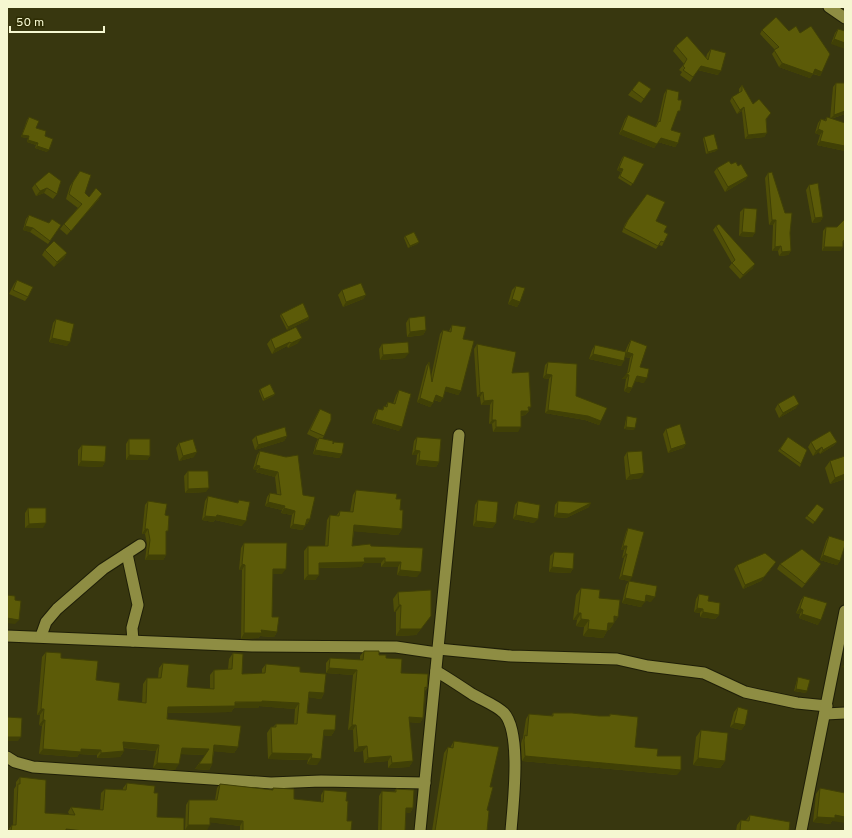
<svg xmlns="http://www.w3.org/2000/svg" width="852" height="838" font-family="Overpass,sans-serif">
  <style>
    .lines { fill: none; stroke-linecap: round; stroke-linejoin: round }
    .minor-casing { stroke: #1e1e07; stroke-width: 13 }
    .minor { stroke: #8e8d43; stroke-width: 11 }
    .wall { fill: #4f4e07 }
    .shaded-wall { fill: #404006 }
    .building { fill: #5c5b08; stroke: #404006 }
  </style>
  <rect width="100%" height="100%" fill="#38370f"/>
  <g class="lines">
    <g class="minor-casing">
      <g id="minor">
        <path d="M829,7l16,11"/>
        <path d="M127,554l11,51 -6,23 1,13"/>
        <path d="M7,636l245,10 144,1 41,6"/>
        <path d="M41,636l5,-14 11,-13 46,-40 37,-24"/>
        <path d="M438,649l73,7 106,3 31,7 56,7 41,19 52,11 30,3"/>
        <path d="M436,671c12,7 24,15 36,23 10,6 24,11 32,19 18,20 9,91 7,118"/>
        <path d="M825,714l20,-1"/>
        <path d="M7,757l8,5 18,5 238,16 50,-2 104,2"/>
        <path d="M420,831l39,-396"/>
        <path d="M801,831l44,-220"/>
      </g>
    </g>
    <use href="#minor" class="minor"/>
  </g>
  <g class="wall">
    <path d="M838,29l7,2 -14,13 4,-11z"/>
    <path d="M762,30l60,42 -2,4 -7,-2 -3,4 -31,-11 -7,-13 3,-4 -15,-16z"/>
    <path d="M676,46l30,12 1,-4 4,-5 7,26 -20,-5 -8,12 -10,-7 2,-3 -3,-2 5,-6 -11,-13z"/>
    <path d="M639,81l12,8 -10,14 -13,-8z"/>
    <path d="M836,83h9v31l-14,5 14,4v28l-28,-6 3,-10 -5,-2 3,-10 3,-4 4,1 2,-3 3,2 3,-32z"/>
    <path d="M742,85l11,19 15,13 -2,3 1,13 -3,4 -19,2 -3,-28 -5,3 -7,-13 2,-4 7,-4v-4z"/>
    <path d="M667,89l11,11 -1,15h-1l-5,15 7,13 -3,4 -17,-5 -4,6 -35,-14 6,-15 3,-4 27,12 3,-6 6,-27z"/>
    <path d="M29,117l7,11 9,8 2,16 -12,-4 1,-3 -9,-3 1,-4 -7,-1 6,-17z"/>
    <path d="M704,137l12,14 -10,3 -3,-15z"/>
    <path d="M624,156l20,8 -13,22 -13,-8 3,-6 -4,-2 5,-12z"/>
    <path d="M731,164l7,2 10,10 -3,4 -20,12 -11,-20 3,-4z"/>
    <path d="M80,171l5,22 4,4 10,2 -32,36 -7,-6 4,-5 14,-16 -12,-9 4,-13z"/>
    <path d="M49,172l8,22 -4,5 -9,-6 -8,3 -4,-8 3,-4z"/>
    <path d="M768,173l23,78 -3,4 -9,1 -1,-5h-6l1,-26h-4l-4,-47z"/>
    <path d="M809,185l14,32 -3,5 -8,1 -6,-33z"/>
    <path d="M647,194l9,27 8,11v10l-2,4 -3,-1 -3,4 -34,-17 3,-8z"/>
    <path d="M744,208l11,25 -3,4 -13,-1 1,-24z"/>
    <path d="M29,215l20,8 12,2 -13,19 -18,-12 -7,-2 3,-11z"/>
    <path d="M716,226l37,42 -13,11 -11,-12 3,-4 -19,-33z"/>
    <path d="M826,227h11l8,14 -2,2v4l-3,4h-18l1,-20z"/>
    <path d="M405,236l14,6 -2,2 -9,4 -4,-10z"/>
    <path d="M45,250l22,3 -3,5 -10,9 -12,-12z"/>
    <path d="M17,280l11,17 -3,4 -16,-7 5,-10z"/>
    <path d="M516,286l4,16 -3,5 -9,-3 4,-14z"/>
    <path d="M342,290l24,5 -3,4 -20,8 -5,-12z"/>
    <path d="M281,314l28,3 -1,3 -21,10 -7,-14z"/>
    <path d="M409,318l17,12 -3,5 -16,2 -1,-14z"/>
    <path d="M56,319l11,27 -18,-4 4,-19z"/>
    <path d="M452,325l11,14 -2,52 -3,4 -13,-4 -2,7 -3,4 -6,-2 -1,3 -3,4 -13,-5 9,-36 3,-4 2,15 9,-43 3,-4 6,1z"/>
    <path d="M271,339l27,4 -10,5 -1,-2 -15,8 -5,-10z"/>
    <path d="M631,340l9,27 4,16 -9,-2 -3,7 -3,5 -5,-2 2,-12h-4l5,-5 3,-16 -5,-1 -4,9 -32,-7 3,-9 3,-5 30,7 3,-7z"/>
    <path d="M382,344l23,14 -25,2 -1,-11z"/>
    <path d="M477,344l35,29 17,38 -4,4 -4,1 -3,16h-25l-1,-8h-3l1,-19h-9l-1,-8h-3l-3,-48z"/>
    <path d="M548,362l28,34 25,25 -2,4 -14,-5 -40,-7 4,-34 -6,-1 2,-13z"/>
    <path d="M260,389l15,5 -2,2 -10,5 -4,-10z"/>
    <path d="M399,390v41l-27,-8 3,-10 3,-4 4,1 2,-4 1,1 3,-5 5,2 3,-9z"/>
    <path d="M778,404l18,4 -17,10 -4,-9z"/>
    <path d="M320,409l4,27 -2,3 11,4 1,-1 8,12 -3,4 -26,-4 3,-11 2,-4 -11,-5 10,-20z"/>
    <path d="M627,416l7,14 -10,-1 2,-10z"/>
    <path d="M666,429l20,15 -3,4 -15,5 -5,-19z"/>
    <path d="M256,436h31l-3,5 -29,9 -3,-10z"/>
    <path d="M417,437l22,25 -3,5 -20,-2 1,-10h-5l2,-14z"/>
    <path d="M788,437l13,27 -1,3 -22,-16z"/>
    <path d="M129,439l21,17 -3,4h-21v-16z"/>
    <path d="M811,442h26l-4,4 -13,8 -1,-2 -6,4 -5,-9z"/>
    <path d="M179,443l15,14 -15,4 -3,-13z"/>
    <path d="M82,445l23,17 -3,5 -24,-1v-16z"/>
    <path d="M260,451l43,44 7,24 -3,5 -1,-1 -1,3 -3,4 -12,-2 2,-13 -11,-2 1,-3 -17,-4 2,-9 3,-4 7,1 -2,-17 -19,-5 1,-2 -4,-1 4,-14z"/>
    <path d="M627,452l14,26 -15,2 -2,-23z"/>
    <path d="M830,461l15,18 -15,5 -5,-16z"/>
    <path d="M188,471l18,21 -21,1 -1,-17z"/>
    <path d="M356,490l40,9 4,11 2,19 -4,6 -44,-4 -2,15 71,2 -6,29 -20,-2 1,-8h-17v-4h-17l-3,4 -42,1v7l-4,5h-11v-29l4,-5h17l2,-26 3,-5 6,1 4,-5 10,1 3,-17z"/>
    <path d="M208,496l29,7 2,-3 3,26 -27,-6 -2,2 -11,-2 3,-19z"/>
    <path d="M478,500l18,23 -4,5 -19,-2 2,-21z"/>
    <path d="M148,501l17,14 1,40 -3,5h-18l2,-16 -2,-10h-3l3,-29z"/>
    <path d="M518,501l16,22 -21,-4 2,-14z"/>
    <path d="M558,501l31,6 -23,11 -12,-1 1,-12z"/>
    <path d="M28,508l15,20h-18v-15z"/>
    <path d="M824,509l-11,15 -8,-6 2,-2z"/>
    <path d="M628,528l2,53 21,21 -6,-2 -4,7 -19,-4 4,-18 3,-4 -10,-2 5,-21h-2l2,-8h-3l5,-18z"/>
    <path d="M829,536l11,25 -3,4 -17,-5 6,-19z"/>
    <path d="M244,543l38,31h-9l-1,43 5,15 -3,5 -14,-1 -2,2 -17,1 1,-69h-3l2,-22z"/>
    <path d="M554,552l19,17 -3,4 -21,-1 1,-16z"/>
    <path d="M776,562l-15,19 -18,8 -9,-20 3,-4z"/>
    <path d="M780,564l38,5 -16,19 -25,-19z"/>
    <path d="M581,588l18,10 19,19 -9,13h-1l-1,1 -4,7 -20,-2 1,-9 -8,-1 1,-6h-4l3,-25z"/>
    <path d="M398,592l33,24 -15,19 -20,1v-24h-2l-1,-13z"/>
    <path d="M699,594l9,7 11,14 -4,4 -15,-2v-4l-6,-1 2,-13z"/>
    <path d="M804,596l14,29 -19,-7 1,-4 -4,-1 5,-13z"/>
    <path d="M364,651l15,4 7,3 15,15 26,15 -2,3 -2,27 -3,5 -11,-1 4,39 -4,6 -21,1v-7l-24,2 -1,-12 -9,1 -1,-22h-5l5,-55 -27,-2v-10l4,-5 30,2v-4z"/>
    <path d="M46,652l15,6 35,22 22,20 24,3 1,-19 4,-6h11l1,-10 4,-5 24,24 23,2v-14l4,-5 14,-1 1,-10 4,-6 9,21 20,-1v-4l4,-5 34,8 24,21 -3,6 -12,-2 -2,16 28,17 -4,6 -8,-1 -6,30 -10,-1 1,-4 -40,-1 -1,-26 4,-6h2l3,-3h18l1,-15 -36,-3 -1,2h-24l-3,4 -63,1 -1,6 71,28 -4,6 -20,-2 -2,13 -3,6 -14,-1 10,-14 -24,-1 -6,16 -22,-2 3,-17 -32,-3v3l-4,6 -23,1v-3l-18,-1 -2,3 -38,-3 3,-28 -3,-1 1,-10h-3l5,-58z"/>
    <path d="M798,677l8,16 -12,-2 3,-11z"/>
    <path d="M738,707l7,18 -4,5 -11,-3 4,-15z"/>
    <path d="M553,713l46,3h10l1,-2 25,33 22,9 20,19 -155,-14 -1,-17 1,-4 1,-2 3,-19 3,-5 22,2z"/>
    <path d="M701,730l24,31 -5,7 -27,-3 3,-28z"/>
    <path d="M454,741l36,46 -3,23v21h-55l12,-78 4,-6 2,1z"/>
    <path d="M20,777l25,36 24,1 -1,-2 3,-5 29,3 1,-17 4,-4 18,1v-2l4,-5 27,10 3,24 27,14h-176l1,-2 3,-4h1l1,-36 2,-3v-4z"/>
    <path d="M220,784l52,6 1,-2 21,11 27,3v-7l3,-5 22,11 1,20 4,10h-111v-5l-30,-4 -3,8h-22l1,-25 3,-5h26l2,-12z"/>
    <path d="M820,788l12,33 -2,3 -17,-2 3,-28z"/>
    <path d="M396,789l17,19 -3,5 -4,-1 -1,19h-27l1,-35 3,-5 12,1z"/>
    <path d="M750,815l39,16h-53l1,-6 4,-5h5z"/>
  </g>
  <g class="shaded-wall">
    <path d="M834,39l11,4v6l-14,-5z"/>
    <path d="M782,63l31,11 -3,4 -31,-11z"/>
    <path d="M701,66l20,5 -3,4 -20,-5z"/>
    <path d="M815,69l7,3 -2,4 -8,-3z"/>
    <path d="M744,107l-2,4 -5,3 3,-4z"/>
    <path d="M845,111v3l-15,5 4,-4z"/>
    <path d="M818,129l5,2 -3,4 -5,-2z"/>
    <path d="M622,130l35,14 -3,4 -35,-14z"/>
    <path d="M767,133l-3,4 -19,2 3,-4z"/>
    <path d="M22,135l7,1 -1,2 -7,-1z"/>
    <path d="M661,138l17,5 -3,4 -17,-5z"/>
    <path d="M28,140l10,3 -2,2 -9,-3z"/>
    <path d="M820,141l25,5v5l-28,-6z"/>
    <path d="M37,146l12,4 -2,2 -12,-4z"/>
    <path d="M718,149l-2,2 -10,3 2,-2z"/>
    <path d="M619,168l4,1 -2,3 -4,-2z"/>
    <path d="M748,176l-3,4 -20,12 3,-5z"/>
    <path d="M47,188l-3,5 -8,3 4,-5z"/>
    <path d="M102,194l-3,5 -32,36 4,-4z"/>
    <path d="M823,217l-3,5 -8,1 3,-5z"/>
    <path d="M772,220h4l-3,5h-4z"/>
    <path d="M25,226l8,2 -3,4 -7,-2z"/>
    <path d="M742,232l13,1 -3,4 -13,-1z"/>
    <path d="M419,242l-2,2 -9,4 2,-2z"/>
    <path d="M781,246l-3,5h-6l3,-4z"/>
    <path d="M824,247h19l-3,4h-18z"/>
    <path d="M791,251l-3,4 -9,1 3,-4z"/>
    <path d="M67,253l-3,5 -10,9 3,-5z"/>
    <path d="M755,264l-2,4 -13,11 3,-4z"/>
    <path d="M366,295l-3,4 -20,8 3,-5z"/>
    <path d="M512,299l8,3 -3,5 -9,-3z"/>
    <path d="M309,317l-1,3 -21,10 1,-3z"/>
    <path d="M426,330l-3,5 -16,2 3,-5z"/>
    <path d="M52,338l18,4 -3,4 -18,-4z"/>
    <path d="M302,338l-4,5 -10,5 3,-5z"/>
    <path d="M290,342l-3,4 -15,8 3,-5z"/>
    <path d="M627,352l6,2 -3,4 -7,-2z"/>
    <path d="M409,353l-4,5 -25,2 3,-5z"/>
    <path d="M593,354l31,7 -3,5 -32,-7z"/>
    <path d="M546,374l6,1 -3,4 -6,-1z"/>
    <path d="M626,374l3,1 -3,4h-4z"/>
    <path d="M637,376l10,2 -3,5 -11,-2z"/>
    <path d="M446,387l15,4 -3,4 -14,-4z"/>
    <path d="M627,387l5,1 -3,5 -5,-2z"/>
    <path d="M483,392l-3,5h-3l3,-4z"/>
    <path d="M275,394l-2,2 -10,5 1,-2z"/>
    <path d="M436,395l7,3 -3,4 -7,-3z"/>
    <path d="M420,398l13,5 -3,4 -13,-5z"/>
    <path d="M493,400l-3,5h-9l3,-4z"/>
    <path d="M799,404l-3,4 -17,10 4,-5z"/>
    <path d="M528,407h3l-6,8 -7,1 3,-5z"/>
    <path d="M548,410l40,6 13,5 -2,4 -14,-5 -40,-7z"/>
    <path d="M375,419l27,8 -3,4 -27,-8z"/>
    <path d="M492,420h4l-4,4h-3z"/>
    <path d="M496,427h25l-3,5h-25z"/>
    <path d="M626,427l9,1 -1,2 -10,-1z"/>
    <path d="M287,436l-3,5 -29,9 3,-5z"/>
    <path d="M837,442l-4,4 -13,8 3,-4z"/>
    <path d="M686,444l-3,4 -15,5 3,-4z"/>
    <path d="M822,447l-3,5 -6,4 3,-5z"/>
    <path d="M315,450l27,4 -3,4 -26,-4z"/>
    <path d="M415,450l5,1 -3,4h-5z"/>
    <path d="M197,452l-3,5 -15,4 4,-5z"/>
    <path d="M129,455l21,1 -3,4h-21z"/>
    <path d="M419,460l20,2 -3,5 -20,-2z"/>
    <path d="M81,461l24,1 -3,5 -24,-1z"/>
    <path d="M256,465l4,1 -3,4 -4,-1z"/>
    <path d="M259,468l19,4 -3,5 -19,-5z"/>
    <path d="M644,473l-3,5 -15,2 4,-5z"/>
    <path d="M845,474v5l-15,5 5,-6z"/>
    <path d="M209,488l-3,4 -21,1 3,-4z"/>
    <path d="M268,502l17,4 -3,4 -17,-4z"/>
    <path d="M591,503l-2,4 -23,11 -12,-1 3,-4z"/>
    <path d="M284,508l11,3 -3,4 -11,-2z"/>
    <path d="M217,515l29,6 -4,5 -27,-6 -2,2 -11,-2 3,-4z"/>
    <path d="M516,515l22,4 -4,4 -21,-4z"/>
    <path d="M307,519h3l-3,5 -3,-1z"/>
    <path d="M476,521l20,2 -4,5 -19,-2z"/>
    <path d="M46,523l-3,5h-18l4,-4z"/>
    <path d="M293,524l12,2 -3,4 -12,-2z"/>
    <path d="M354,525l48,4 -4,6 -48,-4z"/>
    <path d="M145,529h3l-3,5h-3z"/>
    <path d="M623,546h4l-3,4h-3z"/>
    <path d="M625,554h2l-3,4h-2z"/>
    <path d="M148,555h18l-3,5h-18z"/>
    <path d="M823,555l17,6 -3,4 -17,-5z"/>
    <path d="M364,558h21l-4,5h-17l-3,4 -46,1 4,-5z"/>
    <path d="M385,562h16l-3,5h-17z"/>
    <path d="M776,562l-15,19 -18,8 2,-4z"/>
    <path d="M242,564l3,1 -3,5h-3z"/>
    <path d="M552,567l21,2 -3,4 -21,-1z"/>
    <path d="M273,569h13l-4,5h-12z"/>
    <path d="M400,570l21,2 -4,5 -20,-2z"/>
    <path d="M308,575h11l-4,5h-11z"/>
    <path d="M622,575l10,2 -2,4 -11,-2z"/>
    <path d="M646,595l9,2 -4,5 -8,-2z"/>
    <path d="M625,598l20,4 -4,5 -19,-4z"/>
    <path d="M399,605h2l-5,7h-2z"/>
    <path d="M697,608l6,1 -3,4 -6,-1z"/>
    <path d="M800,608l3,2 -3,4 -4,-1z"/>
    <path d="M703,612l16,3 -4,4 -15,-2z"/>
    <path d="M578,613h3l-4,7h-4z"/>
    <path d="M802,614l19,6 -3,5 -19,-7z"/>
    <path d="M431,616l-15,19 -20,1 4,-7z"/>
    <path d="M614,616l4,1 -9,13h-6l5,-7z"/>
    <path d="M7,618l12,2 -4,4 -8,-1z"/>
    <path d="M581,619l8,1 -5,7 -8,-1z"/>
    <path d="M588,629l19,2 -4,7 -20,-2z"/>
    <path d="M261,630l16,2 -3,5 -14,-1 -2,2 -17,1 3,-6z"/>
    <path d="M845,663v5l-3,-1z"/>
    <path d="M329,668l28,2 -4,5 -27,-2z"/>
    <path d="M796,689l11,2 -1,2 -12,-2z"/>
    <path d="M309,692l15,1 -3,6 -16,-2z"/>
    <path d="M262,701l37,2 -4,6 -36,-3 -1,2h-24l-3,4 -67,1 4,-6z"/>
    <path d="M41,709h3l-4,6h-3z"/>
    <path d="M409,717l14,1 -3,5 -15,-1z"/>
    <path d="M43,720h2l-3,6 -3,-1z"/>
    <path d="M734,723l11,2 -4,5 -11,-3z"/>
    <path d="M352,725h4l-3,5h-5z"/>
    <path d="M324,730h11l-4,6 -11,-1z"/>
    <path d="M7,737h14l-3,4h-11z"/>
    <path d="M123,742l36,3 -3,6 -37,-4z"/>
    <path d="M214,745l24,2 -4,6 -24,-2z"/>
    <path d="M367,746l-4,5 -9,1 4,-5z"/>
    <path d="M182,748l27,1 -3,6 -28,-1z"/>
    <path d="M43,749h38l20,1 -4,5 -18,-1 -2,3 -38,-3z"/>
    <path d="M124,751l-4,6 -23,1 4,-5z"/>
    <path d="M272,753l40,1 -4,6 -40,-1z"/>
    <path d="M391,756l-3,5 -24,2 4,-5z"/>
    <path d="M525,756l156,14 -4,5 -155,-14z"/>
    <path d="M311,758l10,1 -4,6 -10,-1z"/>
    <path d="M698,758l27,3 -5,7 -27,-3z"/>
    <path d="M413,761l-4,6 -21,1 4,-5z"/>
    <path d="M157,763l22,1 -4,6 -22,-2z"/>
    <path d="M199,764h13l-3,6 -14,-1z"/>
    <path d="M406,808h7l-3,5 -7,-1z"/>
    <path d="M835,815l10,2v6l-13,-2 -2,3 -17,-2 4,-5z"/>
    <path d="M210,818l33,3 -3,5 -33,-4z"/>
    <path d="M188,825h22l-3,5h-22z"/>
    <path d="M66,829l18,2h-19z"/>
  </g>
  <g class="building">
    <path d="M776,17l13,14 7,-5 4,7 11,-7 19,28 -8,18 -7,-3 -2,5 -31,-11 -8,-13 5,-3 -17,-17z"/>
    <path d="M838,29l7,2v12l-11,-4z"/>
    <path d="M687,36l21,24 3,-11 15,4 -5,18 -20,-5 -8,11 -10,-7 2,-2 -2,-2 4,-7 -11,-13z"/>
    <path d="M639,81l12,8 -7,10 -12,-9z"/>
    <path d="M836,83h9v28l-11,4z"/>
    <path d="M742,85l11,19 6,-5 12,14 -5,6 1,14 -19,2 -4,-28 -4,3 -8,-13 10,-6z"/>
    <path d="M667,89l12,3 -1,8h4l-2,11h-2l-7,19 10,3 -3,10 -17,-5 -4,6 -35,-14 6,-15 28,12 3,-6 1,1z"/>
    <path d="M29,117l10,4 -3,7 10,3 -1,5 8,3 -4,11 -12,-4 1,-3 -10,-3 1,-4 -7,-1z"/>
    <path d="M827,117l18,6v23l-25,-5 3,-10 -5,-2 3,-10 5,2z"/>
    <path d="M714,134l4,15 -10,3 -4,-15z"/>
    <path d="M624,156l20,8 -11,20 -13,-8 3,-7 -4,-1z"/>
    <path d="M729,161l2,3 5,-2 2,4 3,-2 7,12 -20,11 -11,-19z"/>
    <path d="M80,171l11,4 -6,18 4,4 7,-9 6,6 -31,37 -7,-7 18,-20 -13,-10 4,-12z"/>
    <path d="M49,172l12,9 -4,13 -10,-6 -7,3 -5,-7z"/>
    <path d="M772,172l13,41h7l-2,20 1,18 -9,1 -1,-6 -6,1 1,-27h-4l-4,-47z"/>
    <path d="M818,183l5,34 -8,1 -6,-33z"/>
    <path d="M647,194l18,8 -9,19 11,5 -3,6 4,2 -4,8 -3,-1 -3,5 -34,-18 4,-8z"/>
    <path d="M744,208l13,1 -2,24 -13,-1z"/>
    <path d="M29,215l20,8 3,-4 9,6 -11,16 -17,-13 -8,-2z"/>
    <path d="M845,219v21l-2,1v6h-19l2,-20h11z"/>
    <path d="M719,224l36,40 -12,11 -11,-12 3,-3 -19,-34z"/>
    <path d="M414,232l5,10 -9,4 -5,-10z"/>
    <path d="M54,241l13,12 -10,9 -12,-12z"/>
    <path d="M17,280l16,7 -5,10 -15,-7z"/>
    <path d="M361,283l5,12 -20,7 -4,-12z"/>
    <path d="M516,286l9,2 -5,14 -8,-3z"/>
    <path d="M303,303l6,14 -21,10 -7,-13z"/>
    <path d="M425,316l1,14 -16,2 -1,-14z"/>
    <path d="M56,319l18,5 -4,18 -18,-4z"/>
    <path d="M452,325l14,2 -3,12 11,2 -13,50 -15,-4 -3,11 -7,-3 -3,8 -13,-5 9,-36 3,20 11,-52 8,2z"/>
    <path d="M296,327l6,11 -11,5 -1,-1 -15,7 -4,-10z"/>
    <path d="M631,340l16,6 -7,21 9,2 -2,9 -10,-2 -5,12 -5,-1 2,-12 -3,-1 3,-2 4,-18 -6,-2z"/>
    <path d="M408,342l1,11 -26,2 -1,-11z"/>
    <path d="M477,344l39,8 -4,21 17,-1 2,35h-3l1,4h-8v16h-25v-7h-4l1,-20 -9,1 -1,-9 -3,1z"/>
    <path d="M595,345l31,7 -2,9 -31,-7z"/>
    <path d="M548,362l29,2 -1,32 31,12 -6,13 -13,-5 -40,-6 4,-35 -6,-1z"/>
    <path d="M270,384l5,10 -11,5 -4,-10z"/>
    <path d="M399,390l12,4 -9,33 -27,-8 3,-10 5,1 1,-4 3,1 1,-5 7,2z"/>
    <path d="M794,395l5,9 -16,9 -5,-9z"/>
    <path d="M320,409l11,5v6l-7,16 -14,-6z"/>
    <path d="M627,416l10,2 -2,10 -9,-1z"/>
    <path d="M680,424l6,20 -15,5 -5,-20z"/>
    <path d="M285,427l2,9 -29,9 -2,-9z"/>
    <path d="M830,431l7,11 -14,8 -1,-3 -6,4 -5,-9z"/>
    <path d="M417,437l24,2 -2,23 -20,-2 1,-9 -5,-1z"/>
    <path d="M788,437l19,13 -6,14 -21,-15z"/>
    <path d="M319,438l14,3v3l1,-2 10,1 -2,11 -27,-4z"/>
    <path d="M129,439h21v17l-21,-1z"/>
    <path d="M193,439l4,13 -14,4 -4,-13z"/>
    <path d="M82,445l24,1 -1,16 -24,-1z"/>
    <path d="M260,451l26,6 12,-2 5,40 12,2 -5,22h-3l-2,7 -12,-2 2,-13 -11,-3 1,-2 -17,-4 2,-9 11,2 -3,-23 -19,-4 1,-2 -4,-1z"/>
    <path d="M642,451l2,22 -14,2 -3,-23z"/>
    <path d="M845,456v18l-10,4 -5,-17z"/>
    <path d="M188,471h20l1,17 -21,1z"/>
    <path d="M356,490l41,4 -1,5h5l-1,11h3l-1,19 -48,-4 -2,21 18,-2 1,2 52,2 -2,24 -21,-2 1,-8h-16v-4h-21l1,4 -46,1v12h-11v-29h20l2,-31 9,1 1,-5 13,1z"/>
    <path d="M208,496l30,7 1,-3 11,2 -4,19 -29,-6 -1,2 -11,-1z"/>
    <path d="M478,500l20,2 -2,21 -20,-2z"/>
    <path d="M148,501l19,3 -2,11 4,1 -1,15h-2v24h-18l2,-15 -2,-11h-3z"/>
    <path d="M518,501l22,4 -2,14 -22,-4z"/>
    <path d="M558,501l33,2 -22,11 -12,-1z"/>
    <path d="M817,504l7,5 -9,13 -8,-6z"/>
    <path d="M28,508h18v15l-17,1z"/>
    <path d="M628,528l16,4 -12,45 -10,-2 5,-21h-2l2,-8h-4z"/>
    <path d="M829,536l16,5v4l-5,16 -17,-6z"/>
    <path d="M244,543h43l-1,26h-13l-1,48h7l-2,15 -16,-2 1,3h-18l1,-68 -3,-1z"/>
    <path d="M802,549l19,15 -16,20 -25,-20z"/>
    <path d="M554,552l20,1 -1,16 -21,-2z"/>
    <path d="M765,553l11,9 -12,15 -19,8 -8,-20z"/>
    <path d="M629,581l28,5 -2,11 -9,-2 -1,7 -20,-4z"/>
    <path d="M581,588l19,2 -1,8 21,2 -2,17 -4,-1v7h-6l-1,8 -19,-2 1,-9 -8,-1v-6h-3z"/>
    <path d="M431,590v26l-10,13h-21l1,-24h-2l-1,-13z"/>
    <path d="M699,594l10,2 -1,5 12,2 -1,12 -16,-3v-3l-6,-1z"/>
    <path d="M7,595l8,1v4l6,1 -2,19 -12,-2z"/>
    <path d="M804,596l23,7 -6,17 -19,-6 1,-4 -3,-2z"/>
    <path d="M7,651l1,22h-1z"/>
    <path d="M364,651h15v4h7v3l16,1 -1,14 27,1 -1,14 -2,-1 -2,31 -14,-1 4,44 -21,2 -1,-7 -23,2 -1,-12 -9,1 -2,-22h-4l5,-55 -28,-2 1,-10 33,2z"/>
    <path d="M46,652l15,1v5l37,3 -2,19 24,3 -2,17 28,3 1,-25h14l2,-15 26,2 -2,22 27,2v-19l18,-1 1,-16 10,1 -1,20 23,-1 1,-9 34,3v5l26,2 -2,19 -15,-1 -2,21 29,2 -1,15h-11l-3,29 -10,-1 1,-4 -40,-1 -1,-26h5v-3h21l2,-21 -37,-2v1h-27v4l-67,1 -1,12 74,7 -3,21 -24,-2 -2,19h-13l10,-15 -27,-1 -3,16 -22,-1 2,-18 -36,-3 1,9 -23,2v-3l-20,-1v3l-38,-3 2,-29h-2l1,-11h-3z"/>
    <path d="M798,677l12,3 -3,11 -11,-2z"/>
    <path d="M738,707l10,3 -3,15 -11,-2z"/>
    <path d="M553,713h19l27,3h11v-2l28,3 -3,30 23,2 -1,7h24v14l-156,-14 -1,-16 1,-5 2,1 2,-22 24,2z"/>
    <path d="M7,717l15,1 -1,19h-14z"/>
    <path d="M701,730l27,3 -3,28 -27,-3z"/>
    <path d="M454,741l45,6 -9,40h3l-6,23 2,1 -2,20h-52l13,-84 5,1z"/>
    <path d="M20,777l26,3 -1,33 30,2 -4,-8 32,3 2,-21 21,1 1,-7 28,3 -1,7h4l-1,24 27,1v13h-100l-18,-2v2h-55l1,-6h4l2,-41h2z"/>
    <path d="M220,784l53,6v-2l21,1v10l29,3 1,-12 23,2 -1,9h2l-1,20h5l-1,10h-108v-10l-33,-3v7h-22l1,-25h28z"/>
    <path d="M820,788l25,5v24l-10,-2v3l-18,-1z"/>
    <path d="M396,789l18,1 -1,18h-7l-1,23h-24l1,-40 14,1z"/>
    <path d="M750,815l40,7 -1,9h-49l1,-11 8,1z"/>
  </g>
  <rect width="852" height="838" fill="none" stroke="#f5f7d1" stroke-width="16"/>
  <path d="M10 26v6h94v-6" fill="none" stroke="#f5f7d1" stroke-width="2"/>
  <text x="16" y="26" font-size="12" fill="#f5f7d1" stroke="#2e2d04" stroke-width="3" paint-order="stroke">50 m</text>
</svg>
